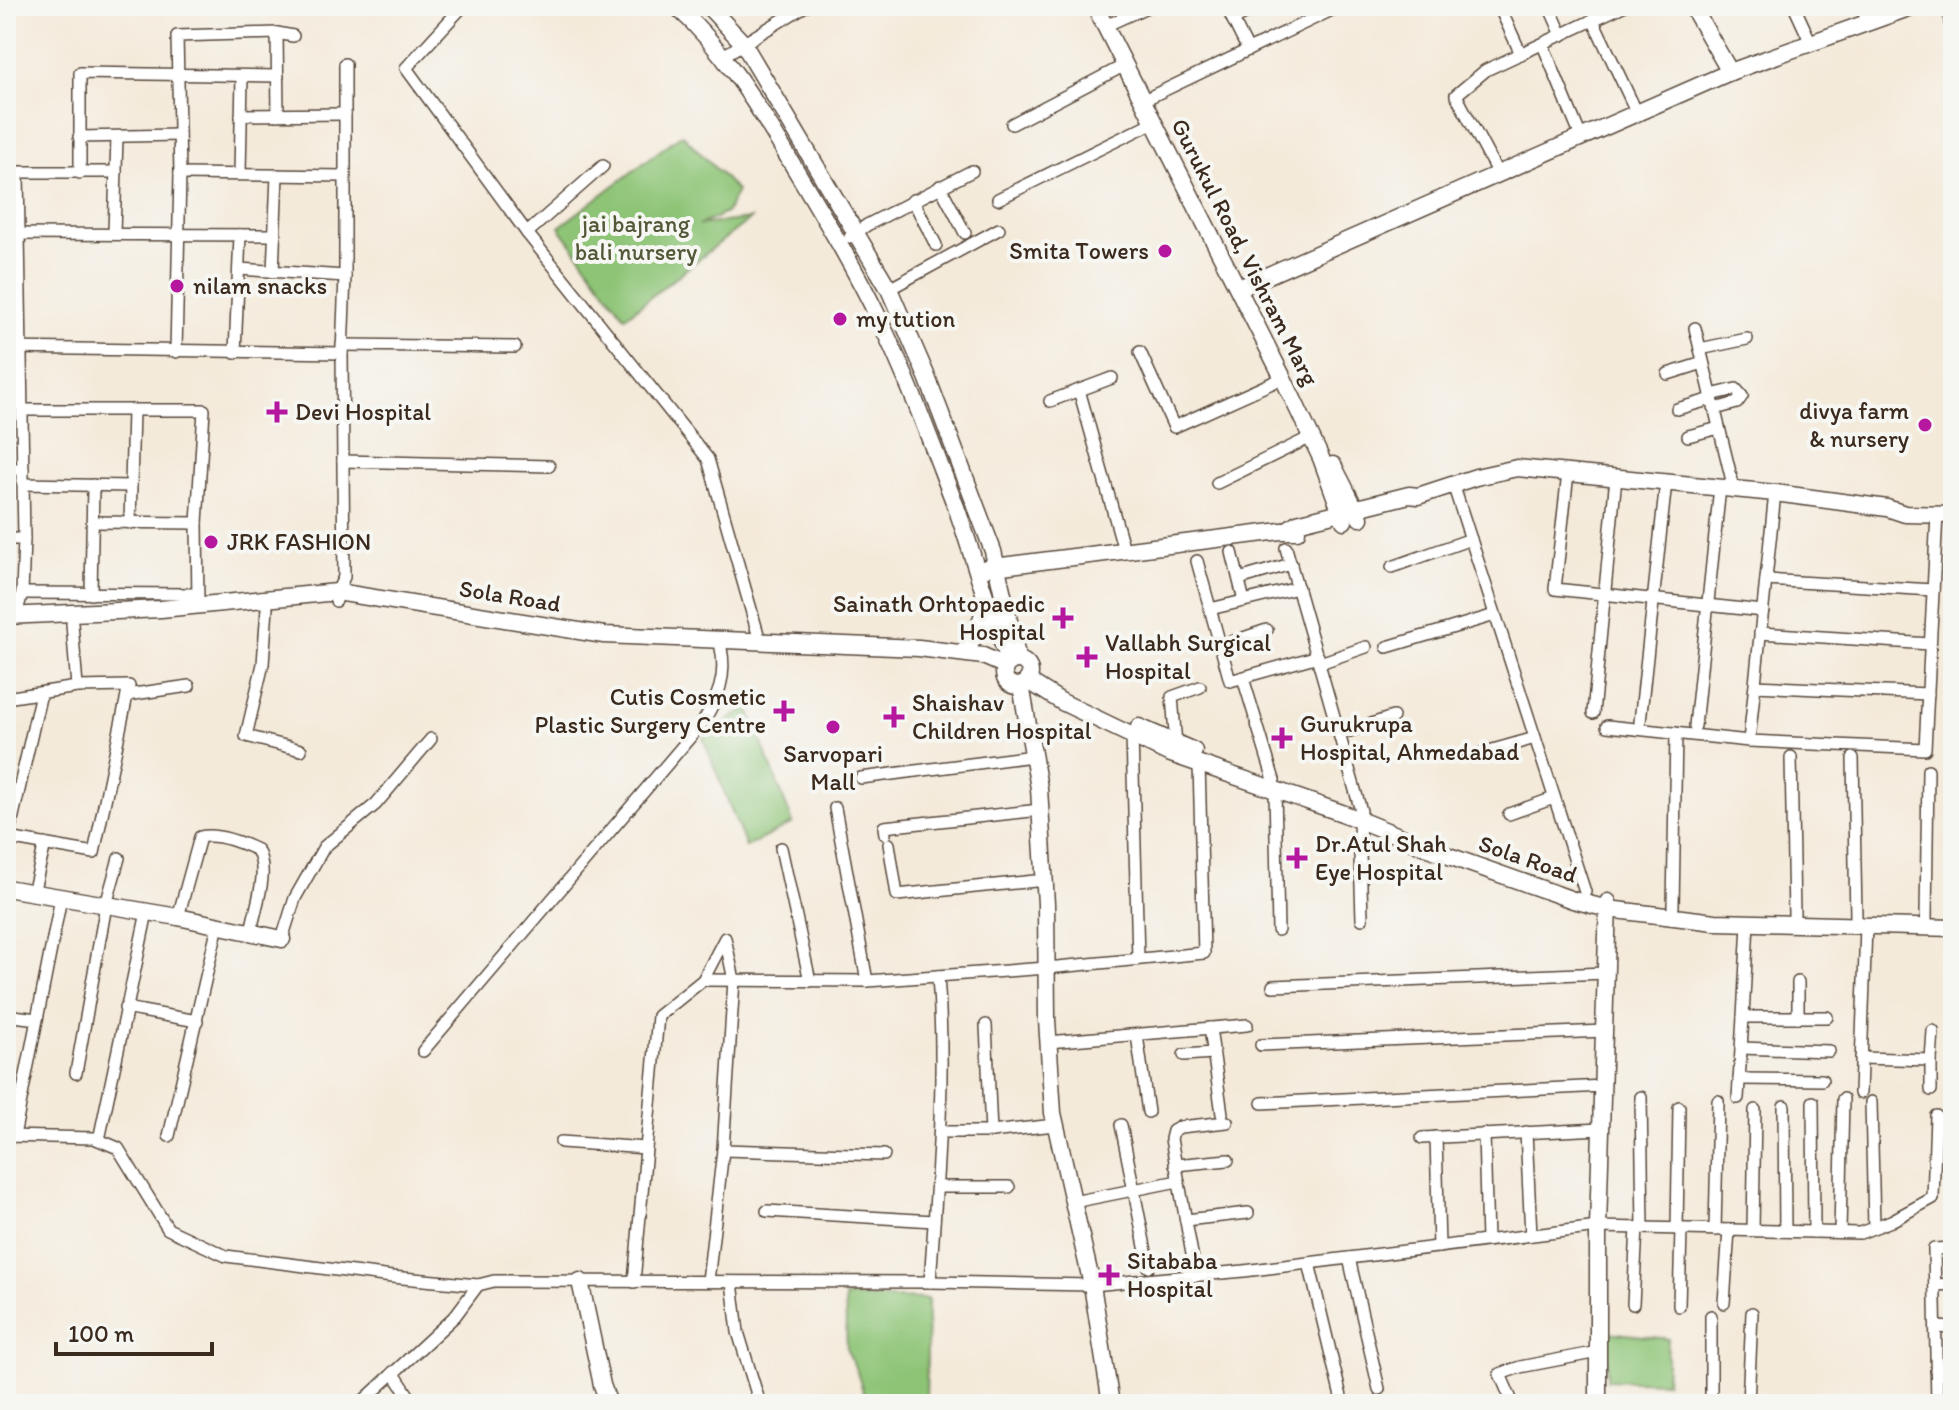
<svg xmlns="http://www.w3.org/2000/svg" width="1959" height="1410" font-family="Itim,sans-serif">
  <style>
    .green { fill: #8dc476; stroke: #64774a; stroke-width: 2 }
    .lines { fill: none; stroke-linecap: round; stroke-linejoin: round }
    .street-casing { stroke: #57473a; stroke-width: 14 }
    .secondary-casing { stroke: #57473a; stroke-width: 19 }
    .street { stroke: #fff; stroke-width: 11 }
    .secondary { stroke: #fff; stroke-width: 16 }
    .poi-dot { fill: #b5179e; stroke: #f6f6f2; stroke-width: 3 }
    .labels { text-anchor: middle; stroke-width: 8; stroke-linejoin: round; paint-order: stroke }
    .park-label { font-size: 24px; fill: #545838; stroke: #f6f6f2 }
    .poi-label { font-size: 24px; fill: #3b2a1e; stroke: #f6f6f2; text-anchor: start }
    .street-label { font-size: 24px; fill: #3b2a1e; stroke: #f6f6f2 }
  </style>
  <rect width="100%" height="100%" fill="#f6f6f2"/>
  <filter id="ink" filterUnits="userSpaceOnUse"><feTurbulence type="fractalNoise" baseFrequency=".0125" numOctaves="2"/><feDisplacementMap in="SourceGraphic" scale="16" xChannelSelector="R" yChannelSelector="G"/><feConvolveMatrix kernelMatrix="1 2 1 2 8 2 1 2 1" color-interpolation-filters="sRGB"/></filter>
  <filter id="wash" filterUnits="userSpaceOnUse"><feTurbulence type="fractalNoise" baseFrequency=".006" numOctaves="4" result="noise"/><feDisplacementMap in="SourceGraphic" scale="32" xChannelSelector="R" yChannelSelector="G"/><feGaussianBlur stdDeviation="1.8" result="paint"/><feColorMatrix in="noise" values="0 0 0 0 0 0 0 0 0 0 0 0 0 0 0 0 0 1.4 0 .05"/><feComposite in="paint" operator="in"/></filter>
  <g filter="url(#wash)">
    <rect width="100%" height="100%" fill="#f4eada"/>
    <g class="green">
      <path d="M682,134l55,57 -11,22 -27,12 51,-6 -125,98 -66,-90z"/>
      <path d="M748,707l45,116 -47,24 -43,-109z"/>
      <path d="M845,1297l83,2 -2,105h-59l-11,-35 -9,-19z"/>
      <path d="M1608,1332l60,7 -2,43 -59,-2z"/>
    </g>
  </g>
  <g filter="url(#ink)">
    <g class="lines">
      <g class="street-casing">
        <g id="street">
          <path d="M463,6l-57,62 121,165 181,226 52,182"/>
          <path d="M1226,6l22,44"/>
          <path d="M1499,6l22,48"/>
          <path d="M1549,6l13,29"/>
          <path d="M1794,6l17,37"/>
          <path d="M1861,6l7,16"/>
          <path d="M1233,20l28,-14"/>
          <path d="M1593,20l44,93"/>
          <path d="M1105,26l44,-20"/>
          <path d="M277,33l1,82"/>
          <path d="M1543,45l38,92"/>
          <path d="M723,56l82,-50"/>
          <path d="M1148,98l192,-92"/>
          <path d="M241,115l104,-1"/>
          <path d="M1012,124l113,-59"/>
          <path d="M79,137l100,-2"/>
          <path d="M6,172h110"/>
          <path d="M80,173v-100l198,3"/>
          <path d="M240,173l2,-96"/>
          <path d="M180,174l165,2"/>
          <path d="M1498,174l-42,-79 30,-25 137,-64"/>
          <path d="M940,186l25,47"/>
          <path d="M998,199l156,-77"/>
          <path d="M913,200l23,45"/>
          <path d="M114,233l3,-96"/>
          <path d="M527,233l76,-67"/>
          <path d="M6,234l269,1"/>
          <path d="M850,237l17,-12 105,-54"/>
          <path d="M239,269l106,7"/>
          <path d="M273,272l4,-97"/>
          <path d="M889,289l110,-60"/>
          <path d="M1695,328l39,161"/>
          <path d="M342,345l173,2"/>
          <path d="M6,348l336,5"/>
          <path d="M1700,349l47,-10"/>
          <path d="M176,352l4,-178 -3,-138 100,-3 16,3"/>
          <path d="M1140,352l34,75 109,-49"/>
          <path d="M235,353l5,-118"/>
          <path d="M1668,374l35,-11"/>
          <path d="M1079,390l45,160"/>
          <path d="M1711,395l25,-6 6,7 -5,7 -22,6"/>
          <path d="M1050,401l62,-23"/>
          <path d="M1677,409l35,-10"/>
          <path d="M23,410h181l-7,113 1,82"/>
          <path d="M1688,436l31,-8"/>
          <path d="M343,461l206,5"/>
          <path d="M6,469h17"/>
          <path d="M1568,473l-13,116 208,22"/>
          <path d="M1217,483l94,-46"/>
          <path d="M23,484l107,2"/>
          <path d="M1453,484l132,408"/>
          <path d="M93,522l104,1"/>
          <path d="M130,523l3,-112"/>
          <path d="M6,539h18"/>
          <path d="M1286,548l75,263"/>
          <path d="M1232,552l12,49"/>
          <path d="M1197,561l33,120 88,-25"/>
          <path d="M1392,567l79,-28"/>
          <path d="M1239,579l52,-15"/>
          <path d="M1766,580l167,10"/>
          <path d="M22,593l170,1"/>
          <path d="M91,594l2,-109"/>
          <path d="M336,601l1,-9 7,-15 -2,-224 3,-77v-212"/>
          <path d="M267,608l-4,56 -17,72 55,14"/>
          <path d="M1210,609l88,-21"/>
          <path d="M16,615l6,-22 2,-54 -6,-367"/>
          <path d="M72,623l5,64"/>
          <path d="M1760,633l170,11"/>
          <path d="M1220,646l47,-16"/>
          <path d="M1387,647l108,-32"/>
          <path d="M1320,663l46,-16"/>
          <path d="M1243,678l31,102"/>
          <path d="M1755,686l173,8"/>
          <path d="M127,695l62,-9"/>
          <path d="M6,698l71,-11 52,-1 -35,167 -86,-15 33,-145"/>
          <path d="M1593,713l23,-236"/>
          <path d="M1640,722l26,-240"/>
          <path d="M1607,726l142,15 176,8 12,-235"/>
          <path d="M1695,726l25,-239"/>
          <path d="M1340,734l53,-17"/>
          <path d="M1132,735l6,224"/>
          <path d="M1749,741l26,-248"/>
          <path d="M1176,744l-4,-47 28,-10"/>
          <path d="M1468,757l67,-19"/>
          <path d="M1791,757l3,158"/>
          <path d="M1853,758l3,159"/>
          <path d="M861,778l172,-22"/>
          <path d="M1275,790l3,140"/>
          <path d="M835,808l32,173"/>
          <path d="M1509,814l45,-16"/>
          <path d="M1359,820l3,99"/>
          <path d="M885,834l-1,-7 156,-17"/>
          <path d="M889,844l8,51 148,-15"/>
          <path d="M781,848l29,133"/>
          <path d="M33,893l12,-49"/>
          <path d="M1673,907l3,-174"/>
          <path d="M178,917l22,-80c17,-4 40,5 57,13 13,23 -2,57 -6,82"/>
          <path d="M1926,919l2,-149"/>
          <path d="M282,939l13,-41 29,-51 52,-43 55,-65"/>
          <path d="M703,980l164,1 180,-13 157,-15 -5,-189"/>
          <path d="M1273,986l333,-13"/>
          <path d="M125,1008l72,13"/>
          <path d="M6,1015l31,4"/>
          <path d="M1743,1017l5,-94"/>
          <path d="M1798,1017v-35"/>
          <path d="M986,1025l5,107"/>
          <path d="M1210,1028l12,86"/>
          <path d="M1137,1035l11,77"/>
          <path d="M1048,1042l199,-17"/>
          <path d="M1261,1045l343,-14"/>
          <path d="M1741,1048l88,3"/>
          <path d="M423,1051l280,-329c15,-25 24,-44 18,-74"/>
          <path d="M1184,1055l29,-2"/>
          <path d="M1861,1058l70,2 2,-29"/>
          <path d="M1931,1060v30"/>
          <path d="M76,1073l30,-168 13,-47"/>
          <path d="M1739,1079l83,1"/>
          <path d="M1860,1093l6,-167"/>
          <path d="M1641,1097l2,131"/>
          <path d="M1738,1098l5,-81h84"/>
          <path d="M1813,1102l1,130"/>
          <path d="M1871,1102l3,125"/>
          <path d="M1262,1103l341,-17"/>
          <path d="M1784,1106l1,125"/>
          <path d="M1121,1125l28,142"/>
          <path d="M941,1132h50l64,-7"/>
          <path d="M1526,1132l5,103"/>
          <path d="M1484,1134l3,107"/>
          <path d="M6,1136l88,2 24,10 50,81 58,27 166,21 86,8 16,-4 436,1 162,3 152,-14 354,-44 262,6 31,-12 42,-23 3,-82"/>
          <path d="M14,1136l47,-238"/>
          <path d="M169,1136l49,-211"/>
          <path d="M1436,1137l3,110"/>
          <path d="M1422,1138l179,-9"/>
          <path d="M99,1140l48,-228"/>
          <path d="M561,1142l85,6"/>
          <path d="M723,1150l161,5"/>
          <path d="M1175,1165l53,-5"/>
          <path d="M937,1187h72"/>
          <path d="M1073,1202l105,-21"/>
          <path d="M767,1211l167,10"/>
          <path d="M1186,1220l62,-7"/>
          <path d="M1677,1229l2,-122"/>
          <path d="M1715,1230l3,-129"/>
          <path d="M1753,1230l2,-120"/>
          <path d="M1840,1232l3,-133"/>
          <path d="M1349,1258l30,131"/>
          <path d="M1309,1263l33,138"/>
          <path d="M1196,1276l-25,-137 2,-8 7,-4 47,-5"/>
          <path d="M634,1282l24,-266 45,-36 22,-42 9,42 -11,170 -15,131"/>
          <path d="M732,1282l6,50 22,72"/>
          <path d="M930,1282c7,-102 16,-204 8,-306"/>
          <path d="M1935,1285l18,-1"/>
          <path d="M1724,1303l5,-73"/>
          <path d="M1633,1304l4,-76"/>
          <path d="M1679,1306l2,-77"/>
          <path d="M1936,1327l17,1"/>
          <path d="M1936,1370h17"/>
          <path d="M393,1372l21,32"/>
          <path d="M360,1404l95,-88 23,-31"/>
          <path d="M1513,1404l-13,-30 20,-7 78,-15"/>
          <path d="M1711,1404v-88"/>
          <path d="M1748,1404l4,-91"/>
          <path d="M1937,1404l-3,-155 19,-1"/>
        </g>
      </g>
      <g class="secondary-casing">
        <g id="secondary">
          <path d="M676,6c49,44 81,99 115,156 31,52 63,104 89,159 29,60 52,124 76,186 19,52 31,105 55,155"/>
          <path d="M708,6l35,37 146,246 38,88 66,174 25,109"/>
          <path d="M1095,6l188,372 38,80 23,63"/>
          <path d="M1692,6l38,66"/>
          <path d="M1951,6l2,19"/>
          <path d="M1239,288l491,-216 184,-66"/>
          <path d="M1333,465l27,53"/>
          <path d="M1287,530l10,-7 112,-28 9,1 58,-19 41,-9 258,25 112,15 18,6 48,1"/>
          <path d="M986,568l295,-37h16"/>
          <path d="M6,616l155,-7 176,-17 267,43 315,13 64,8 23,10"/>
          <path d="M963,653l14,-19 9,-31"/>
          <circle cx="1017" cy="673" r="13"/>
          <path d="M1027,680l35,22 106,51 174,60 104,42 127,45 35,9 107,13 238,6"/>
          <path d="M1021,685l18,103 7,116 1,116 6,93 39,172 19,119"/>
          <path d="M1139,727l55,24"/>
          <path d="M6,888l172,29 104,22"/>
          <path d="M580,1281l22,104 7,19"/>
          <path d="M1598,1404v-177l10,-325"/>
        </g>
      </g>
      <use href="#street" class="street"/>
      <use href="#secondary" class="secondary"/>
    </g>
  </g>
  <g class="poi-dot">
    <circle cx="1165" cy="251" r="8"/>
    <circle cx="177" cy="286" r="8"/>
    <circle cx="840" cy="319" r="8"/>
    <path d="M273 400h8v8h8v8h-8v8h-8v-8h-8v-8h8z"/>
    <circle cx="1925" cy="425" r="8"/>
    <circle cx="211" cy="542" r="8"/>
    <path d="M1059 606h8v8h8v8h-8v8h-8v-8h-8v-8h8z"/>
    <path d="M1083 645h8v8h8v8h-8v8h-8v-8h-8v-8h8z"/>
    <path d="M780 699h8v8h8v8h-8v8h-8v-8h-8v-8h8z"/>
    <path d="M890 705h8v8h8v8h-8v8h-8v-8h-8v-8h8z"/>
    <circle cx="833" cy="727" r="8"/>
    <path d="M1278 726h8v8h8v8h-8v8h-8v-8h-8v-8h8z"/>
    <path d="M1293 846h8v8h8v8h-8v8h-8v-8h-8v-8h8z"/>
    <path d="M1105 1263h8v8h8v8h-8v8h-8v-8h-8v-8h8z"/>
  </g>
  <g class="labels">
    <g class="park-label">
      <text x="636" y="232">jai bajrang<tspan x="636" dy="28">bali nursery</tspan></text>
    </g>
    <g class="poi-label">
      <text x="1149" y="259" text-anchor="end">Smita Towers</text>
      <text x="193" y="294">nilam snacks</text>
      <text x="856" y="327">my tution</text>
      <text x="1909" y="419" text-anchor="end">divya farm<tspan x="1909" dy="28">&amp; nursery</tspan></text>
      <text x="295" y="420">Devi Hospital</text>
      <text x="227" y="550">JRK FASHION</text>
      <text x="1045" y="612" text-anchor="end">Sainath Orhtopaedic<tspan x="1045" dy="28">Hospital</tspan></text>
      <text x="1105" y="651">Vallabh Surgical<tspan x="1105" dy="28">Hospital</tspan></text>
      <text x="766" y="705" text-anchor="end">Cutis Cosmetic<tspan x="766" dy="28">Plastic Surgery Centre</tspan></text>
      <text x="912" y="711">Shaishav<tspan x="912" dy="28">Children Hospital</tspan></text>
      <text x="1300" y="732">Gurukrupa<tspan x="1300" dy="28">Hospital, Ahmedabad</tspan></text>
      <text x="833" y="762" text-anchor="middle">Sarvopari<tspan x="833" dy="28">Mall</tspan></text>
      <text x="1315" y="852">Dr.Atul Shah<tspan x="1315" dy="28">Eye Hospital</tspan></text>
      <text x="1127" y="1269">Sitababa<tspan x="1127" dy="28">Hospital</tspan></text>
    </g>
    <g class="street-label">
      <text transform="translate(1245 252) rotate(63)" y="8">Gurukul Road, Vishram Marg</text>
      <text transform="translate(510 596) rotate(9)" y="8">Sola Road</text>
      <text transform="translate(1528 859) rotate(19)" y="8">Sola Road</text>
    </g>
  </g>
  <rect width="1959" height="1410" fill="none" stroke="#f6f6f2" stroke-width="32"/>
  <path d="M56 1342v12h156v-12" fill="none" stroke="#3b2a1e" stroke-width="4"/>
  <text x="68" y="1342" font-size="24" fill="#3b2a1e" stroke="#f6f6f2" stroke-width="6" paint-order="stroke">100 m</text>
</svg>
